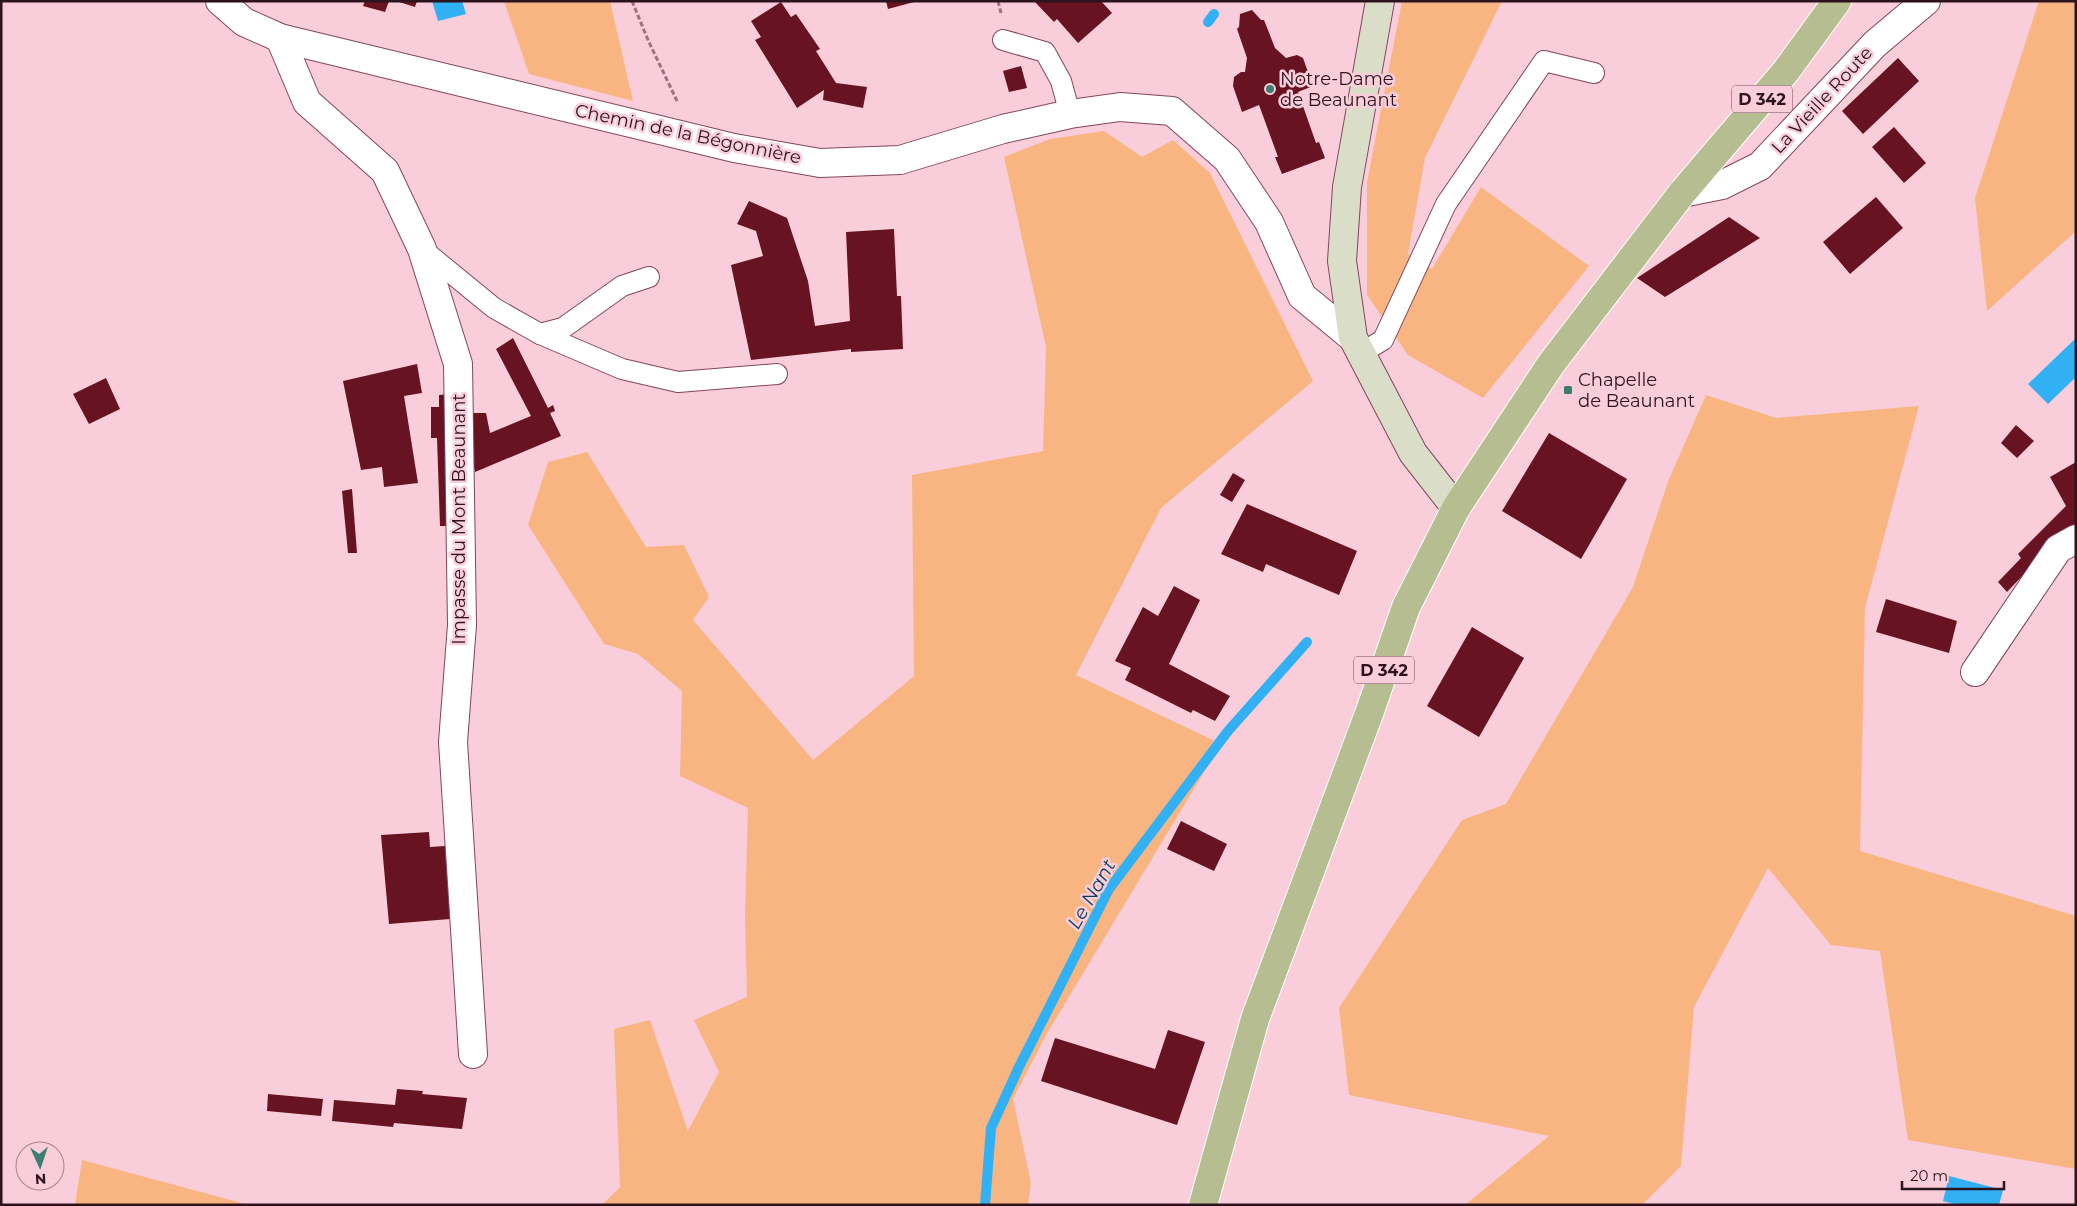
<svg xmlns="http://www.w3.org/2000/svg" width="2077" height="1206" font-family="Montserrat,sans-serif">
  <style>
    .green { fill: #f9b581 }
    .water { fill: #31b1f4 }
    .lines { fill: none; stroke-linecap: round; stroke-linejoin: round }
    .stream { stroke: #31b1f4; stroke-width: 10 }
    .building { fill: #671321 }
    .lane-casing { stroke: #83465c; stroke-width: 22 }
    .street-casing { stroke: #83465c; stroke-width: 30 }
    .secondary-casing { stroke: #83465c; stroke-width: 30 }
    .primary-casing { stroke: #fff; stroke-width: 30 }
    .path { stroke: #997581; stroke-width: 3; stroke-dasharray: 5 2.5; stroke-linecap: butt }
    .lane { stroke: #fff; stroke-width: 20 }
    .street { stroke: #fff; stroke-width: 28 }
    .secondary { stroke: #dadec8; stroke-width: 28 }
    .primary { stroke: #b5bd91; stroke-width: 28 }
    .poi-dot { fill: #3c7e70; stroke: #facddb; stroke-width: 2 }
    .labels { text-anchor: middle; stroke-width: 5; stroke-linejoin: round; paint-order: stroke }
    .shield { fill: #facddb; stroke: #6a4b56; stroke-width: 1 }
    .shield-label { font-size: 16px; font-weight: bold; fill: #2d131d }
    .poi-label { font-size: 18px; fill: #2d131d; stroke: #facddb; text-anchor: start }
    .street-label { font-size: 18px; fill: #2d131d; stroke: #facddb }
    .water-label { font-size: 19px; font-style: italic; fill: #073c57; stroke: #facddb }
  </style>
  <rect width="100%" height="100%" fill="#facddb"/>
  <g class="green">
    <path d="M504,1h106l23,100 -104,-27z"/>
    <path d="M1402,1h100l-77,157 -17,96 24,15 49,-82 108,79 -106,132 -75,-43 -41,-60v-113z"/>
    <path d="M2039,1h37v230l-89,80 -12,-113z"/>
    <path d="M1104,131l38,26 31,-17 37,33 103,208 -152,127 -85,167 145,69 -175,291 -33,64 18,84 -3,22h-426l18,-18 -6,-158 36,-9 38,111 31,-59 -25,-52 53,-23 -2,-81 3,-108 -68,-32 2,-85 -44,-37 -34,-10 -76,-119 20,-63 39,-10 59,95 38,-2 25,52 -16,23 120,140 101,-84 -2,-201 131,-24 3,-104 -42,-190 46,-18z"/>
    <path d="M1706,395l70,23 143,-12 -54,202 -5,243 216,65v253l-168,-29 -28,-189 -49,-6 -63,-77 -74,139 -13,159 -39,39h-177l84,-69 -200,-41 -10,-87 123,-188 44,-16 127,-217 36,-108z"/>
    <path d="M82,1160l167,45h-174z"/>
  </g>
  <g class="water">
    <path d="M432,1h30l4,13 -28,7z"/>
    <path d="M2076,338v39l-28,27 -20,-20z"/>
    <path d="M1949,1176l54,14 -4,15h-41l-15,-4z"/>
  </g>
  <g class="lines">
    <g class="stream">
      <path d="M1208,22l6,-8"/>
      <path d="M985,1205l6,-77 27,-59 91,-180 119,-158 79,-89"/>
    </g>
  </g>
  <g class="building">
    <path d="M365,1h24l-4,11 -22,-6z"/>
    <path d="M396,1h21l-2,6z"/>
    <path d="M886,1h28v1l-26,7z"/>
    <path d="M1034,1h67l11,12 -34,30 -21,-24 -3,3z"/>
    <path d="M781,2l10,15 5,-3 24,35 -4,2 20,32 31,4 -4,21 -40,-8 1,-10 -27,18 -42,-68 6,-3 -10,-16z"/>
    <path d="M1252,10l9,10h3l11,28 11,10 11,-3 6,3 10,28 -15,6 18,51 3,-1 6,16 -43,16 -7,-17h3l-19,-52 -17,7 -9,-26 1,-9 7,-5h4l2,-14 -10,-29 2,-2 1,-13z"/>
    <path d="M1898,58l21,23 -56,53 -21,-23z"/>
    <path d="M1021,66l6,22 -18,4 -6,-21z"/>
    <path d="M1894,127l32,36 -22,20 -32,-36z"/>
    <path d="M1876,197l27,31 -53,46 -27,-32z"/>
    <path d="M749,201l38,17 21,63 7,45 35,-5 -4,-89 48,-3 3,67h4l2,53 -52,3v-3l-100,11 -20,-95 32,-9 -7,-25 -19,-7z"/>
    <path d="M1729,217l31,21 -95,59 -28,-19z"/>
    <path d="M513,338l35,70 5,-3 2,6 -5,2 11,23 -86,36 -5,-28 -2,-31h18l4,20 41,-17 -35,-67z"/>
    <path d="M417,364l5,29 -18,3 14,87 -34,4 -2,-20 -21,3 -18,-89z"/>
    <path d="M106,378l14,31 -31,15 -16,-30z"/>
    <path d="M451,394l1,132h-12l-3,-88h-6v-31h8v-12z"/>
    <path d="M2016,425l18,16 -17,17 -16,-15z"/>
    <path d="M1549,433l78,46 -46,80 -79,-48z"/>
    <path d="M2076,462v63l-16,11 -53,56 -9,-10 23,-24 -3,-4 48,-48 -16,-29z"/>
    <path d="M1233,473l12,7 -13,22 -12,-7z"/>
    <path d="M352,489l5,64h-9l-6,-62z"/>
    <path d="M1247,504l110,47 -18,44 -73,-31 -3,8 -42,-18z"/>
    <path d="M1174,586l26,14 -31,64 61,32 -15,25 -22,-11 -2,3 -66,-33 6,-12 -16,-7 28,-54 15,9z"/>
    <path d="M1886,599l71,22 -8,32 -73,-21z"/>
    <path d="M1472,627l52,31 -45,79 -52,-31z"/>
    <path d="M1181,821l46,23 -13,27 -47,-22z"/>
    <path d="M429,832l1,15 15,-1 5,73 -61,5 -8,-89z"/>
    <path d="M1168,1030l37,12 -28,83 -136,-44 14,-43 100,31z"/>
    <path d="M397,1089l26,2 -1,3 45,4 -5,31 -68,-6 -1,4 -61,-6 2,-21 61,5z"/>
    <path d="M268,1094l55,5 -2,17 -54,-5z"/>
  </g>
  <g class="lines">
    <g class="lane-casing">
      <g id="lane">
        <path d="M1003,40l42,12 16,29 9,33"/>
        <path d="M422,249l72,59 46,26 82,35 56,13 99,-8"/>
        <path d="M540,334l23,-6 59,-42 27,-9"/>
        <path d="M1361,353l22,-13 63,-136 98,-143 50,12"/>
      </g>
    </g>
    <g class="street-casing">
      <g id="street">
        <path d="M220,1l24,21 36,16 454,110 86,15 80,-3 103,-31 67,-15 50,-7 52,4 55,48 42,63 33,74 51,42"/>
        <path d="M280,38l27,64 78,69 37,78 36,115 4,261 -9,117 20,312"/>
        <path d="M1682,193l40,-8 38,-19 115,-122 51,-43"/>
        <path d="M1975,672l83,-123 18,-10"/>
      </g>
    </g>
    <g class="secondary-casing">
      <path id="secondary" d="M1380,1l-33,186 -5,74 11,77 60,115 43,55"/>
    </g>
    <g class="primary-casing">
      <path id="primary" d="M1203,1205l52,-186 115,-308 36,-104 50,-99 95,-144 131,-171 104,-122 51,-70"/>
    </g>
    <g class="path">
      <path d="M632,1l16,39 29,61"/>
      <path d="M998,1l3,12"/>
    </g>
    <use href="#lane" class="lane"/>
    <use href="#street" class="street"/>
    <use href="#secondary" class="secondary"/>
    <use href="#primary" class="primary"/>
  </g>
  <g class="poi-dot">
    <circle cx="1270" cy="89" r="5"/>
    <rect x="1563" y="385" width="10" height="10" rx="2.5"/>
  </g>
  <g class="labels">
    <g class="shield">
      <rect x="1732" y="85.5" width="60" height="27" rx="4"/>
      <rect x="1354" y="656.5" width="60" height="27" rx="4"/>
    </g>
    <g class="shield-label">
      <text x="1762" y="105">D 342</text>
      <text x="1384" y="676">D 342</text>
    </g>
    <g class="poi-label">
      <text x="1280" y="85">Notre-Dame<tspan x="1280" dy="21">de Beaunant</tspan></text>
      <text x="1578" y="386">Chapelle<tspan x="1578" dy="21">de Beaunant</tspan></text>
    </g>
    <g class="street-label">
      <text transform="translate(1822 100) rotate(-47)" y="6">La Vieille Route</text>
      <text transform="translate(688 134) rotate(12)" y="6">Chemin de la Bégonnière</text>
      <text transform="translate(459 519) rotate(-90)" y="6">Impasse du Mont Beaunant</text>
    </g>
    <g class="water-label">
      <text transform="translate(1091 894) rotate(-60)" y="7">Le Nant</text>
    </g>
  </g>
  <rect width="2077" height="1206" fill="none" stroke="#2d131d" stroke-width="5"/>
  <g transform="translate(40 1166) rotate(177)"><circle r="24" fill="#facddb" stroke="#a8838f"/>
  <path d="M0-4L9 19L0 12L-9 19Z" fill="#3c7e70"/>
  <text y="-8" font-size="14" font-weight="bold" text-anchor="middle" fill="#2d131d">N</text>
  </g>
  <path d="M1902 1181v8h102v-8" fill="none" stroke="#2d131d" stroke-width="2.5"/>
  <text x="1910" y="1181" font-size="15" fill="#2d131d" stroke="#facddb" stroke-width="4" paint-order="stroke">20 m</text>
</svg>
